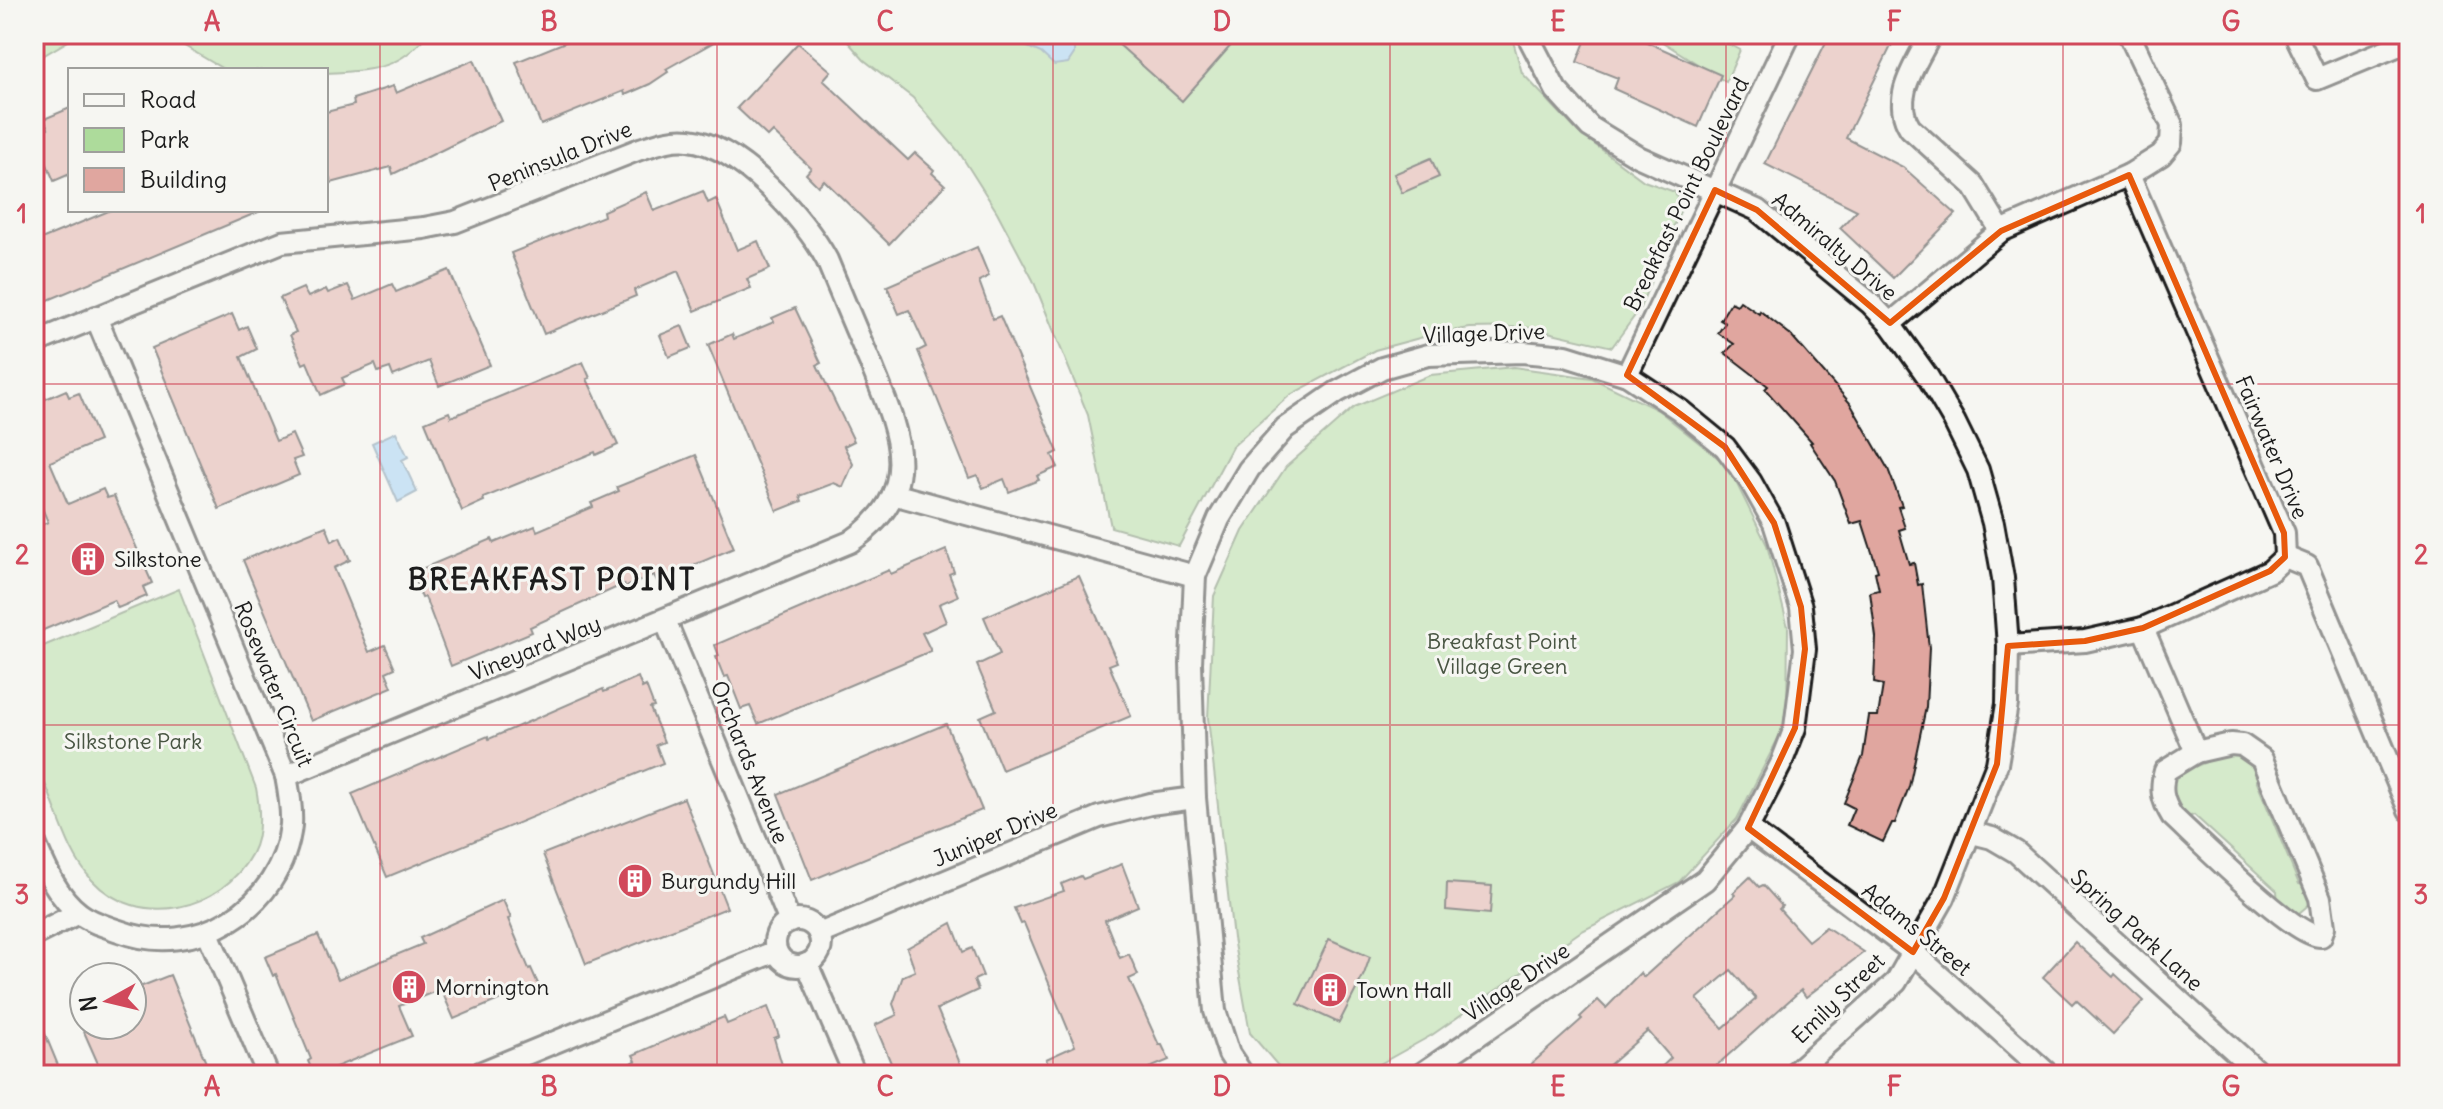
<svg xmlns="http://www.w3.org/2000/svg" width="2443" height="1109" font-family="Delius,sans-serif">
  <style>
    .green { fill: #addb9b; stroke: #647c5c; stroke-width: 2 }
    .water { fill: #98cdf6; stroke: #66869f; stroke-width: 2 }
    .building { fill: #e0a69f; stroke: #1c1c1c; stroke-width: 2; fill-rule: evenodd }
    .lines { fill: none; stroke-linecap: round; stroke-linejoin: round }
    .street-casing { stroke: #1c1c1c; stroke-width: 26 }
    .street { stroke: #f6f6f2; stroke-width: 20 }
    .marked { fill: none; stroke: #e8590c; stroke-width: 6; stroke-linejoin: round }
    .grid { fill: none; stroke: #d1495b; stroke-width: 2; stroke-opacity: 0.55 }
    .labels { text-anchor: middle; stroke-width: 6; stroke-linejoin: round; paint-order: stroke }
    .street-label { font-size: 22px; fill: #1c1c1c; stroke: #f6f6f2 }
    .poi-label { font-size: 22px; fill: #1c1c1c; stroke: #f6f6f2; text-anchor: start }
    .park-label { font-size: 22px; fill: #485542; stroke: #f6f6f2 }
    .district-label { font-size: 30px; font-weight: bold; letter-spacing: 2px; fill: #1c1c1c; stroke: #f6f6f2 }
    .neatline { fill: none; stroke: #d1495b; stroke-width: 3 }
    .grid-label { font-size: 26px; text-anchor: middle; font-weight: bold; fill: #d1495b }
  </style>
  <rect width="100%" height="100%" fill="#f6f6f2"/>
  <filter id="ink" filterUnits="userSpaceOnUse"><feTurbulence type="fractalNoise" baseFrequency=".0125" numOctaves="2"/><feDisplacementMap in="SourceGraphic" scale="16" xChannelSelector="R" yChannelSelector="G"/><feConvolveMatrix kernelMatrix="1 2 1 2 8 2 1 2 1" color-interpolation-filters="sRGB"/></filter>
  <g filter="url(#ink)">
    <g class="green">
      <path d="M34,34h46l-46,27z"/>
      <path d="M141,34h286c-28,37 -57,36 -101,39v-3h-101l-49,-29 -28,1z"/>
      <path d="M841,34h670l11,39 56,59 66,49 31,11 6,17 -42,101 -27,37 -86,-20 -56,1 -32,5 -63,17 -85,45 -58,52 -53,99 -68,-19 -23,-112 -55,-135 -36,-68 -38,-60 -46,-54 -49,-38z"/>
      <path d="M1650,34h60l30,16 -14,32z"/>
      <path d="M1514,367l78,11 66,32 70,56 39,79 21,82 -1,94 -50,98 -58,63 -99,50 -148,103 -72,40h-66l-15,-8 -29,-34 -17,-95 -25,-220 6,-122 29,-65 43,-64 68,-60 76,-32z"/>
      <path d="M179,589l77,199c4,21 6,46 -4,65 -30,58 -114,77 -160,27 -23,-25 -32,-61 -45,-92 -5,-11 -12,-23 -13,-34 -4,-34 0,-70 0,-104z"/>
      <path d="M2230,752h11l22,22 -7,6 43,104 7,1 5,18 -12,10 -9,1 -12,-10 -1,-13 -83,-76 -9,3 -14,-15v-21l6,-8z"/>
    </g>
    <g class="water">
      <path d="M1015,34h44l15,13v7l-6,9 -14,2 -13,-12 -18,-8z"/>
      <path d="M396,432l12,25 -6,3 15,32 -19,10 -26,-59z"/>
    </g>
    <g class="building">
      <path d="M585,34h143l-62,35 2,3 -18,12 -25,11 -1,-4 -83,34 -25,-63z"/>
      <path d="M1107,34h134l-59,67z"/>
      <path d="M1588,34h41l92,41 -23,52 -84,-38 4,-11 -41,-16z"/>
      <path d="M1830,34h67l-51,104 57,29 53,47 -63,64 -53,-50 17,-18 -92,-46z"/>
      <path d="M798,43l33,28 -8,9 85,80 7,-7 19,17 -2,3 13,12 -56,59 -65,-64 -6,6 -12,-12 5,-6 -38,-36 -5,5 -31,-29z"/>
      <path d="M474,60l27,61 -108,53 -2,-7 -60,16 -1,-5 -4,1v-67l28,-7 -1,-6 40,-13 3,7z"/>
      <path d="M70,108v66l-16,7 -20,-47 14,-6 -4,-9z"/>
      <path d="M1431,158l8,19 -37,16 -8,-19z"/>
      <path d="M703,191l5,12 8,-4 21,51 21,-9 12,28 -23,10 4,9 -56,23 -17,-40 -44,19 2,6 -92,38 -33,-81 93,-37 -1,-5 43,-19 8,19z"/>
      <path d="M111,210h152l-229,96v-64z"/>
      <path d="M977,247l12,29 -10,5 14,38 7,-3 58,136 -6,3 6,12 -21,9 2,4 -30,12 -5,-13 -21,9 -6,-13 -8,3 -51,-127 8,-4 -17,-37 -10,4 -12,-28z"/>
      <path d="M449,270l41,95 -51,21 -10,-25 -36,15 -3,-8 -12,4 -3,-8 -33,14 3,6 -24,11 -14,-33 -4,2 -13,-29 6,-3 -16,-34 23,-10 5,9 18,-8 2,4 20,-8 7,15 37,-16 4,8z"/>
      <path d="M1740,301l19,13 1,-3 31,24 59,68 38,66 14,37 -4,1 7,21 -6,2 10,34 5,-1 4,22 4,-1 7,64 -3,59 -17,80 -14,36h-3l-9,19 -36,-17 7,-17 -10,-5 19,-47 6,-40h9l5,-31 -9,-2 2,-46 -6,-45 9,-2 -4,-18 3,-1 -16,-50 -11,3 -16,-43 -25,-38 2,-1 -47,-53 3,-3 -43,-33 9,-9 -16,-11 7,-10 -5,-3 11,-18 6,3z"/>
      <path d="M795,308l26,55 -4,2 37,76 -10,5 9,18 -10,23 -9,-4 -34,13 2,5 -25,10 -69,-166 24,-11 2,5 40,-17 -2,-4z"/>
      <path d="M232,314l7,16 8,-4 10,23 -16,8 35,84 16,-7 10,23 -9,3 6,15 -80,34 -67,-161z"/>
      <path d="M682,326l9,22 -22,9 -9,-22z"/>
      <path d="M583,362l7,16 -3,1 31,66 -22,10 -1,-3 -112,46 1,3 -22,10 -37,-89 24,-10 2,5z"/>
      <path d="M66,390l3,7 10,-4 20,48 -49,21 18,42 35,-15 4,9 7,-2 38,87 -9,4 4,9 -29,12 -4,-8 -80,34v-106l14,-6 -14,-33v-85z"/>
      <path d="M696,455l38,93 -77,33 -3,-6 -28,12 -2,-3 -94,43 2,5 -81,34 -26,-69 -3,1 -10,-25 80,-34 2,4 41,-17 2,5 56,-24 -2,-4 28,-12 -2,-4z"/>
      <path d="M326,526l6,15 8,-4 10,23 -16,8 35,84 16,-7 10,23 -9,4 6,15 -81,34 -68,-161z"/>
      <path d="M946,550l8,22 -5,2 9,22 -19,8 7,18 -24,11 9,18 -173,73 -8,-18 -9,3 -13,-33 -4,1 -8,-20 3,-1 -4,-11 174,-75 2,4z"/>
      <path d="M1079,576l38,86 -8,3 22,51 -129,54 -22,-53 16,-7 -19,-45 23,-11 -16,-37z"/>
      <path d="M638,677l4,11 4,-2 8,21 -4,1 14,34 -8,3 7,18 -276,114 -35,-83 136,-58 1,3 114,-50 1,3z"/>
      <path d="M946,724l36,86 -170,70 -34,-86z"/>
      <path d="M684,798l43,110 -141,56 -43,-110z"/>
      <path d="M1122,864l16,42 -33,14 15,38 9,-4 9,21 -9,4 30,66h3l7,15 -36,15h-81l-6,-16 29,-13 -51,-123 -3,1 -7,-16 50,-17 -3,-7 20,-8 2,3z"/>
      <path d="M1750,877l9,10 4,-2 19,21 -3,3 29,32 18,-14 38,25 -58,45 -5,-7 -95,85h-53l18,-17 -23,-27 -50,44h-79l63,-56 -2,-2 18,-17 8,8 34,-35 4,4 91,-82 -2,-2zM1731,970l25,29 -33,29 -26,-29z"/>
      <path d="M1447,883l45,3 -2,28 -44,-4z"/>
      <path d="M503,900l8,18 -3,1 21,50 2,-1 8,18 -18,8 -1,-3 -66,28 -13,-30 -42,17 13,30 -79,32 2,7h-21l-6,-14 3,-2 -35,-85 -3,2 -8,-19 53,-22 20,44 85,-35 -3,-6z"/>
      <path d="M952,923l11,29 9,-4 11,28 -9,4 4,10 -41,19 28,66h-69l-21,-50 22,-10 -4,-11 10,-28 12,-5 -8,-23z"/>
      <path d="M1329,939l41,18 -6,17 -25,49 -41,-19z"/>
      <path d="M2075,942l38,35 2,-3 29,27 -31,33 -37,-34 -4,4 -29,-27z"/>
      <path d="M170,975l41,100h-108l-22,-50h51v-35z"/>
      <path d="M34,1007l28,68h-28z"/>
      <path d="M768,1007l11,29 -5,2 11,37h-180l31,-14 -3,-6 39,-17 52,-21 3,7z"/>
    </g>
    <g class="lines">
      <g class="street-casing">
        <g id="street">
          <path d="M1527,34l29,56 34,37 49,30 118,53 114,94 19,20 38,53 26,44 24,49 15,53 10,55 5,68 -1,58 -10,60 -53,134 -48,84 -104,93"/>
          <path d="M1931,34c-14,29 -41,63 -21,94l63,57 28,46"/>
          <path d="M2295,34l22,45 92,-38"/>
          <path d="M1890,324l111,-93 128,-56 32,-20 10,-12 1,-18 -43,-91"/>
          <path d="M34,343l248,-101 142,-14 31,-6 185,-73c16,-5 32,-11 49,-9 49,5 116,78 138,120 14,34 28,68 43,102 28,69 57,128 -20,180l-564,234"/>
          <path d="M1627,375l163,-341"/>
          <path d="M893,494l302,82"/>
          <path d="M2285,557l22,9 102,244"/>
          <path d="M665,620l125,302"/>
          <path d="M2143,628l53,124"/>
          <path d="M2008,646l77,-5 58,-13 127,-57 15,-14 -1,-24 -155,-358"/>
          <path d="M2231,744l11,1 20,14 58,139 4,29 -3,9c-26,2 -125,-98 -149,-120 -10,-16 -12,-27 -7,-45l31,-19z"/>
          <path d="M1748,828l165,124 136,123"/>
          <path d="M1972,833l20,5 24,14 245,223"/>
          <path d="M34,841c11,25 22,55 45,72 11,9 26,13 40,18 77,29 163,-23 172,-106 1,-17 -2,-33 -5,-49l-190,-459"/>
          <circle cx="798" cy="943" r="23"/>
          <path d="M208,933l60,142"/>
          <path d="M819,934l280,-117 51,-13 45,-6"/>
          <path d="M34,935l44,-22"/>
          <path d="M807,964l48,111"/>
          <path d="M475,1075l301,-124"/>
          <path d="M1243,1075l-14,-21 -14,-43 -20,-213 -4,-135 4,-87 24,-57 30,-50 36,-41 52,-36 45,-24 46,-13 94,-3 44,4 61,19 53,35 45,37 26,35 23,41 27,84 4,42 -10,79 -14,36 -33,64 -43,52 -285,195"/>
          <path d="M2408,1075h1"/>
        </g>
      </g>
      <use href="#street" class="street"/>
    </g>
  </g>
  <path d="M0 0H2443V1109H0ZM2129,175l155,358 1,24 -15,14 -127,57 -58,13 -77,5 -11,118 -53,134 -31,54 -165,-124 47,-100 10,-79 -4,-42 -27,-84 -49,-76 -98,-72 88,-185 42,20 133,113 111,-92z" fill="#f6f6f2" fill-opacity=".55" fill-rule="evenodd"/>
  <path class="marked" d="M2129,175l155,358 1,24 -15,14 -127,57 -58,13 -77,5 -11,118 -53,134 -31,54 -165,-124 47,-100 10,-79 -4,-42 -27,-84 -49,-76 -98,-72 88,-185 42,20 133,113 111,-92z"/>
  <path class="grid" d="M380,34v1041M717,34v1041M1053,34v1041M1390,34v1041M1726,34v1041M2063,34v1041M34,384h2375M34,725h2375"/>
  <defs>
    <g id="building-disc" transform="scale(1.8)"><circle r="9.5" fill="#d1495b" stroke="#f6f6f2"/><path d="M-4-6H4V6H1V3H-1V6H-4ZM-2.5-4.3h1.7v1.8h-1.7ZM.8-4.3h1.7v1.8H.8ZM-2.5-1h1.7V.8h-1.7ZM.8-1h1.7V.8H.8Z" fill="#fff"/></g>
  </defs>
  <g fill-rule="evenodd">
    <use href="#building-disc" x="88" y="559"/>
    <use href="#building-disc" x="635" y="881"/>
    <use href="#building-disc" x="409" y="987"/>
    <use href="#building-disc" x="1330" y="990"/>
  </g>
  <g class="labels">
    <g class="street-label">
      <text transform="translate(560 156) rotate(-22)" y="8">Peninsula Drive</text>
      <text transform="translate(1686 194) rotate(-64)" y="8">Breakfast Point Boulevard</text>
      <text transform="translate(1835 246) rotate(40)" y="8">Admiralty Drive</text>
      <text transform="translate(1484 333) rotate(-2)" y="8">Village Drive</text>
      <text transform="translate(2272 447) rotate(67)" y="8">Fairwater Drive</text>
      <text transform="translate(535 648) rotate(-22)" y="8">Vineyard Way</text>
      <text transform="translate(274 684) rotate(68)" y="8">Rosewater Circuit</text>
      <text transform="translate(750 762) rotate(68)" y="8">Orchards Avenue</text>
      <text transform="translate(995 834) rotate(-23)" y="8">Juniper Drive</text>
      <text transform="translate(1917 929) rotate(39)" y="8">Adams Street</text>
      <text transform="translate(2137 930) rotate(42)" y="8">Spring Park Lane</text>
      <text transform="translate(1516 982) rotate(-34)" y="8">Village Drive</text>
      <text transform="translate(1838 998) rotate(-44)" y="8">Emily Street</text>
    </g>
    <g class="poi-label">
      <text x="114" y="567">Silkstone</text>
      <text x="661" y="889">Burgundy Hill</text>
      <text x="435" y="995">Mornington</text>
      <text x="1356" y="998">Town Hall</text>
    </g>
    <g class="park-label">
      <text x="1502" y="649">Breakfast Point<tspan x="1502" dy="25">Village Green</tspan></text>
      <text x="133" y="749">Silkstone Park</text>
    </g>
    <g class="district-label">
      <text x="552" y="590">BREAKFAST POINT</text>
    </g>
  </g>
  <rect width="2443" height="1109" fill="none" stroke="#f6f6f2" stroke-width="88"/>
  <rect x="68" y="68" width="260" height="144" fill="#f6f6f2" stroke="#9f9f9c" stroke-width="2"/>
  <rect x="84" y="94" width="40" height="12" fill="#f6f6f2" stroke="#9f9f9c" stroke-width="2"/>
  <text x="140" y="108" font-size="24" fill="#1c1c1c">Road</text>
  <rect x="84" y="128" width="40" height="24" fill="#addb9b" stroke="#9f9f9c" stroke-width="2"/>
  <text x="140" y="148" font-size="24" fill="#1c1c1c">Park</text>
  <rect x="84" y="168" width="40" height="24" fill="#e0a69f" stroke="#9f9f9c" stroke-width="2"/>
  <text x="140" y="188" font-size="24" fill="#1c1c1c">Building</text>
  <g transform="translate(108 1001) rotate(262)"><circle r="38" fill="#f6f6f2" stroke="#9f9f9c" stroke-width="2"/>
  <path d="M0-6L14 30L0 20L-14 30Z" fill="#d1495b"/>
  <text y="-12" font-size="22" font-weight="bold" text-anchor="middle" fill="#1c1c1c">N</text>
  </g>
  <rect x="44" y="44" width="2355" height="1021" class="neatline"/>
  <g class="grid-label">
    <text x="212" y="31">A</text>
    <text x="549" y="31">B</text>
    <text x="885" y="31">C</text>
    <text x="1222" y="31">D</text>
    <text x="1558" y="31">E</text>
    <text x="1894" y="31">F</text>
    <text x="2231" y="31">G</text>
    <text x="22" y="223">1</text>
    <text x="2421" y="223">1</text>
    <text x="22" y="564">2</text>
    <text x="2421" y="564">2</text>
    <text x="22" y="904">3</text>
    <text x="2421" y="904">3</text>
    <text x="212" y="1096">A</text>
    <text x="549" y="1096">B</text>
    <text x="885" y="1096">C</text>
    <text x="1222" y="1096">D</text>
    <text x="1558" y="1096">E</text>
    <text x="1894" y="1096">F</text>
    <text x="2231" y="1096">G</text>
  </g>
</svg>
